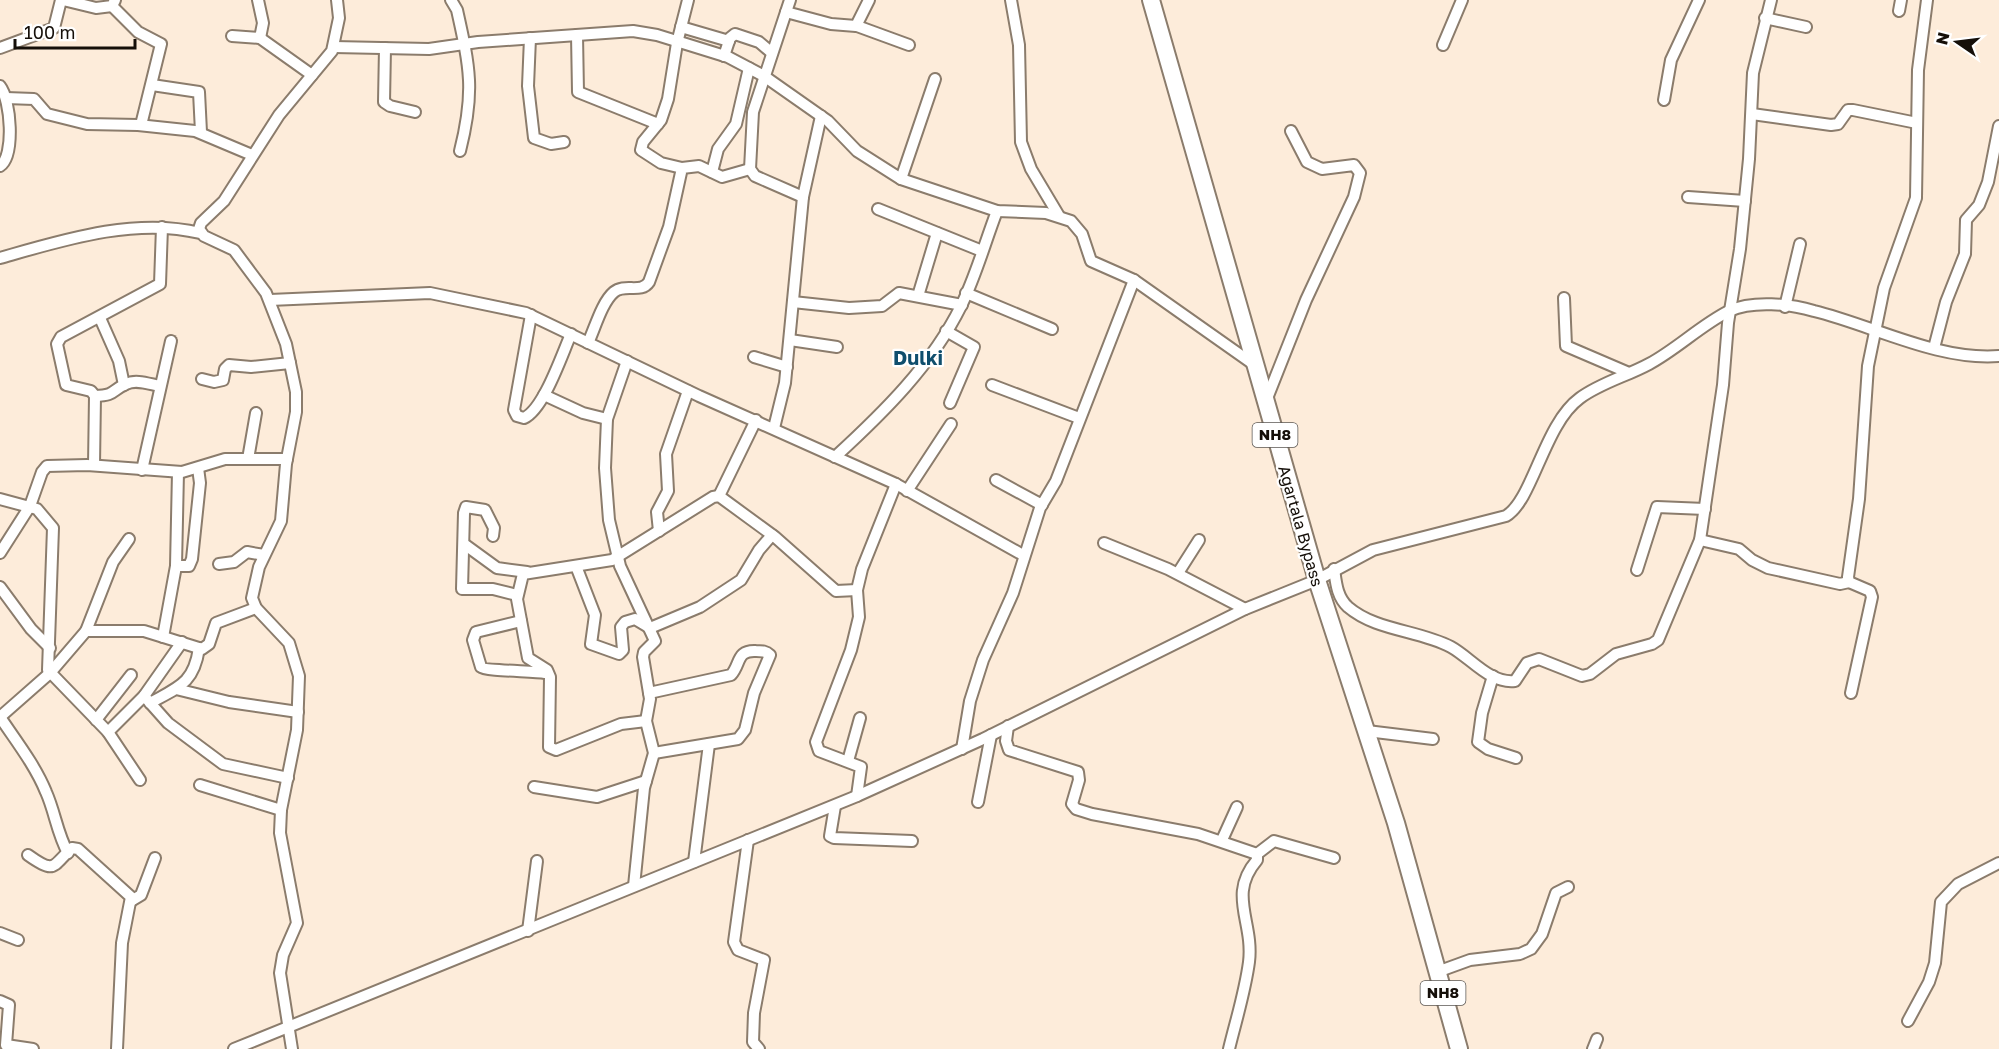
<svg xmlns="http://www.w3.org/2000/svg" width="1999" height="1049" font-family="'Golos Text',sans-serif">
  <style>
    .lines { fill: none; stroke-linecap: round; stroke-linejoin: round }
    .minor-casing { stroke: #8b7c6c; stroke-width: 14 }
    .highway-casing { stroke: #8b7c6c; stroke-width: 20 }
    .minor { stroke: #fff; stroke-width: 10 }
    .highway { stroke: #fff; stroke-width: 16 }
    .labels { text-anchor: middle; stroke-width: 4.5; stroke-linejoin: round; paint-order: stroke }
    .shield { fill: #fff; stroke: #5b5753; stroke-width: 1.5 }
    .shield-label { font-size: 15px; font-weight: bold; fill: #150f09 }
    .street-label { font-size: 16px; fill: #150f09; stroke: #fff }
    .quarter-label { font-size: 20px; font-weight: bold; fill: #0f4e6d; stroke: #fff }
  </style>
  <rect width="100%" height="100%" fill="#fdecda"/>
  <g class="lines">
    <g class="minor-casing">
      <g id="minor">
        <path d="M63,0l33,8 16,-2 3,-6"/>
        <path d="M258,0l5,23 -3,15"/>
        <path d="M451,0l6,10c13,58 18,82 3,141"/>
        <path d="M790,0l-37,112 -3,57 5,7 48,21"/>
        <path d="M1011,0l8,45 2,97 10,27 28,47"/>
        <path d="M112,6l26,26 23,12 -20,81"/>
        <path d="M1899,11l2,-11"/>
        <path d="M786,12l45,12 25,2 13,-26"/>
        <path d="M1765,18l41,9"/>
        <path d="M857,26l52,19"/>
        <path d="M681,27l48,14"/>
        <path d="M577,35l1,57 80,32"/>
        <path d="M232,36l28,2 52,37"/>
        <path d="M530,38l-2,48 6,52 17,6 13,-2"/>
        <path d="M1443,45l19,-45"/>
        <path d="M334,47l95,2 49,-7 155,-11 24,4 71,22 36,19 64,45 29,30 44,28 96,32 49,2 25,8 11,13 9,27 43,19 122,86"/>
        <path d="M0,48l54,-20 7,-28"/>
        <path d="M385,48l-1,54 6,4 25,6"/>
        <path d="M724,56l6,-18 5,-4 24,8 13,11"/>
        <path d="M152,85l47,7 2,40"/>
        <path d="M0,86c11,14 15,70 0,80"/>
        <path d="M6,98l28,1 13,15 40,10 51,1 57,6 57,24"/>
        <path d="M1664,100l7,-40 28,-60"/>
        <path d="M1752,114l79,11 7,-1 10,-14h5l64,13"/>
        <path d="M682,168l-21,-5 -20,-13 2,-8 18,-22 7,-21 9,-56 11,-43"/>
        <path d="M712,172l6,-23 18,-25 13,-56"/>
        <path d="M901,179l34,-100"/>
        <path d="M1688,197l57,4"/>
        <path d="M878,209l104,42"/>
        <path d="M0,258c63,-18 135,-41 200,-25"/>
        <path d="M966,293l86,36"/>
        <path d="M918,296l19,-63"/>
        <path d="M1564,298l2,48 63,27"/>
        <path d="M270,300l160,-7 96,20 173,83 197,88 127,71"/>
        <path d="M793,302l56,6 33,-2 17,-13 63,12"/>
        <path d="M1785,307l15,-63"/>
        <path d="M531,315l-17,95 3,6 7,2c20,-9 38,-64 47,-84"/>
        <path d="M100,318l19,43 5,24"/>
        <path d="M946,331l28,16 -24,56"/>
        <path d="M790,340l47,7"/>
        <path d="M588,343c7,-15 14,-41 26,-51 11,-9 27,2 35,-10l20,-55 13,-59 17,-2 23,11 28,-8"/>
        <path d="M1934,348l12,-46 19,-48 1,-34 13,-15 9,-23 11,-56"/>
        <path d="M754,357l33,10"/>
        <path d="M627,361l-20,58 -2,49 4,52 11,46 35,75 -11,11 -1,5 7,42 -4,22 8,32 -10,35 -10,98"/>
        <path d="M202,379l12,3 9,-2 2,-11 4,-4 22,2 39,-4"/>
        <path d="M992,385l87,33"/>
        <path d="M544,395l39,18 24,6"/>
        <path d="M95,396c22,-1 15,-5 31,-12 10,-5 23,0 34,2"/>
        <path d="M1266,401l40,-101 48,-103 6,-24 -6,-8 -32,4 -15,-7 -16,-31"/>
        <path d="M774,428l11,-45 18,-186 18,-81"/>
        <path d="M835,457c48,-44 97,-92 126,-151 15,-30 24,-64 36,-95"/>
        <path d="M248,459l8,-46"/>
        <path d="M94,465l1,-69 -4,-5 -25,-6 -9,-41 4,-7 99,-53 2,-57"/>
        <path d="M142,470l29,-129"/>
        <path d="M996,480l46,25"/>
        <path d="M907,491l44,-67"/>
        <path d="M719,496l37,-76"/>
        <path d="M0,499l37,10 16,19 -5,142 60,62 32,48"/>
        <path d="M659,531l-2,-19 11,-21 -2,-37 22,-63"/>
        <path d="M493,536l1,-8 -9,-18 -19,-3 -2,6 -2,76h31l24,6"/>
        <path d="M1700,540l39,9 13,11 16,8 72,16 9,-2"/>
        <path d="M1104,543l64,26 77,40"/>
        <path d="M464,544l33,24 30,4"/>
        <path d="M0,553l30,-47 12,-34 5,-6 40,-1 95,7 43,-13h62"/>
        <path d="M219,564l15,-2 13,-10 17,3"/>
        <path d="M176,566h13l3,-7 8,-76 -2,-15"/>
        <path d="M576,566l19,49 -4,29 28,10 4,-4 -2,-23 4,-5 10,-3 15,9 50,-21 41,-27 18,-30 13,-15"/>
        <path d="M1334,569c2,14 3,28 14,38 28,24 71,23 103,40 20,11 39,37 64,34l12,-18 12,-4 43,17 8,-2 26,-20 36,-10 6,-4 42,-100 23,-155 5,-62 12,-74 9,-90 4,-86 18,-73"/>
        <path d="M1637,570l20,-63 48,2"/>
        <path d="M1178,573l21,-33"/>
        <path d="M0,587l31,42 19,19"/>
        <path d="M521,621l-45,11 -3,8 8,27c4,4 53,4 64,6"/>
        <path d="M86,631l27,-69 16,-23"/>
        <path d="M163,637l13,-71 2,-94"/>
        <path d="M1493,676l-11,37 -4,29 10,7 28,9"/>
        <path d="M176,689l53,13 69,10"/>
        <path d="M649,693l82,-18c10,-11 5,-25 25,-24 6,0 10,0 14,4l-16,38 -9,37 -7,9 -84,14"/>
        <path d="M1851,693l21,-96 -2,-6 -21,-9 -1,-5 11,-78 9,-133 16,-78 32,-90 2,-128 9,-70"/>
        <path d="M144,696l24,27 55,41 65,14"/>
        <path d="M150,703c29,-16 44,-20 49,-55"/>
        <path d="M0,717l50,-44 36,-42h58l58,18 7,-5 7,-21 40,-15"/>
        <path d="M0,717c16,24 35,48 46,75 9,20 11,41 22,61"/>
        <path d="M96,720l35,-45"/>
        <path d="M646,721l-25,3 -65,26 -7,-3 1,-70 -3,-7 -19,-12 -11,-59 6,-25 89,-14 101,-63 6,-1 56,41 61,54 21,-1"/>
        <path d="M1008,726l-2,15 3,9 69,22 1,8 -7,24 4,5 16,5 106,20 59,20v6c-30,35 -3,61 -8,102 -4,30 -13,58 -20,87"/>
        <path d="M1367,731l66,8"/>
        <path d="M108,732l36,-36 38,-54"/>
        <path d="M962,749l8,-48 13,-41 30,-67 27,-85 16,-27 78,-201"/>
        <path d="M848,761l12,-43"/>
        <path d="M200,785l81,25"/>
        <path d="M534,787l63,10 49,-16"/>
        <path d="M857,796l4,-29 -42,-16 -3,-9 35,-92 8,-33 -2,-27 5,-21 34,-85"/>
        <path d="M978,802l13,-67"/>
        <path d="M835,806l-5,30 4,2 78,3"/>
        <path d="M748,840l-14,102 4,8 26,10 -10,53 -1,29 6,7"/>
        <path d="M1222,840l15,-33"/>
        <path d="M1257,854l17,-13 60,17"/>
        <path d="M28,855c28,20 24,11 44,-7l6,1 53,48 -9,46 -5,106"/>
        <path d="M694,862l15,-118"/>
        <path d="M131,901l10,-6 14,-37"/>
        <path d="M528,931l9,-70"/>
        <path d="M0,933l18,7"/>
        <path d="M1437,972l33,-12 50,-6 11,-5 11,-15 14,-41 12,-6"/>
        <path d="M0,1001l9,4 -3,40 27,4"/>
        <path d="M1908,1021l21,-39 6,-19 6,-61 17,-18 41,-21"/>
        <path d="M234,1049l623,-253 126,-57 262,-130 72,-29 56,-30 133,-34c27,-16 38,-92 74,-118 20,-15 47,-22 69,-34 28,-15 52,-39 80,-53 24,-11 61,-7 85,0 58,14 124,50 185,45"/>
        <path d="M292,1049l-12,-76 3,-18 14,-32 -17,-90 1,-23 16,-80 2,-54 -10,-33 -33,-35 -4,-10 7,-31 22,-46 5,-57 10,-52v-20l-10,-48 -20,-51 -32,-43 -30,-14 -5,-7 2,-6 23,-22 55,-86 53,-64 7,-33 -2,-18"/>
        <path d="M1593,1049l4,-10"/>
      </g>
    </g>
    <g class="highway-casing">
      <path id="highway" d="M1151,0l166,580 79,243 63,226"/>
    </g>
    <use href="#minor" class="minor"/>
    <use href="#highway" class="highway"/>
  </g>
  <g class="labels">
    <g class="shield">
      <rect x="1252.5" y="423" width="45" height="24" rx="4.5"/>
      <rect x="1420.5" y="981" width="45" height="24" rx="4.5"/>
    </g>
    <g class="shield-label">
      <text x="1275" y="440">NH8</text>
      <text x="1443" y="998">NH8</text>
    </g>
    <g class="street-label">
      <text transform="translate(1301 526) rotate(74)" y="6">Agartala Bypass</text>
    </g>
    <g class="quarter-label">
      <text x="918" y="365">Dulki</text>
    </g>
  </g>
  <g transform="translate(1957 42) rotate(284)" stroke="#ffffff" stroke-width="4.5" paint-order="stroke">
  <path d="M0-4.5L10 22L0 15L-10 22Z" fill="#150f09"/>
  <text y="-9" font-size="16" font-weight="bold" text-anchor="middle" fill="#150f09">N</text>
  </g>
  <path d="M15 39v9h120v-9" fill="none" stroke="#150f09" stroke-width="3"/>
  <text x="24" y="39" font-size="18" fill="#150f09" stroke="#ffffff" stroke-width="4.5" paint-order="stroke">100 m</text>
</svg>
